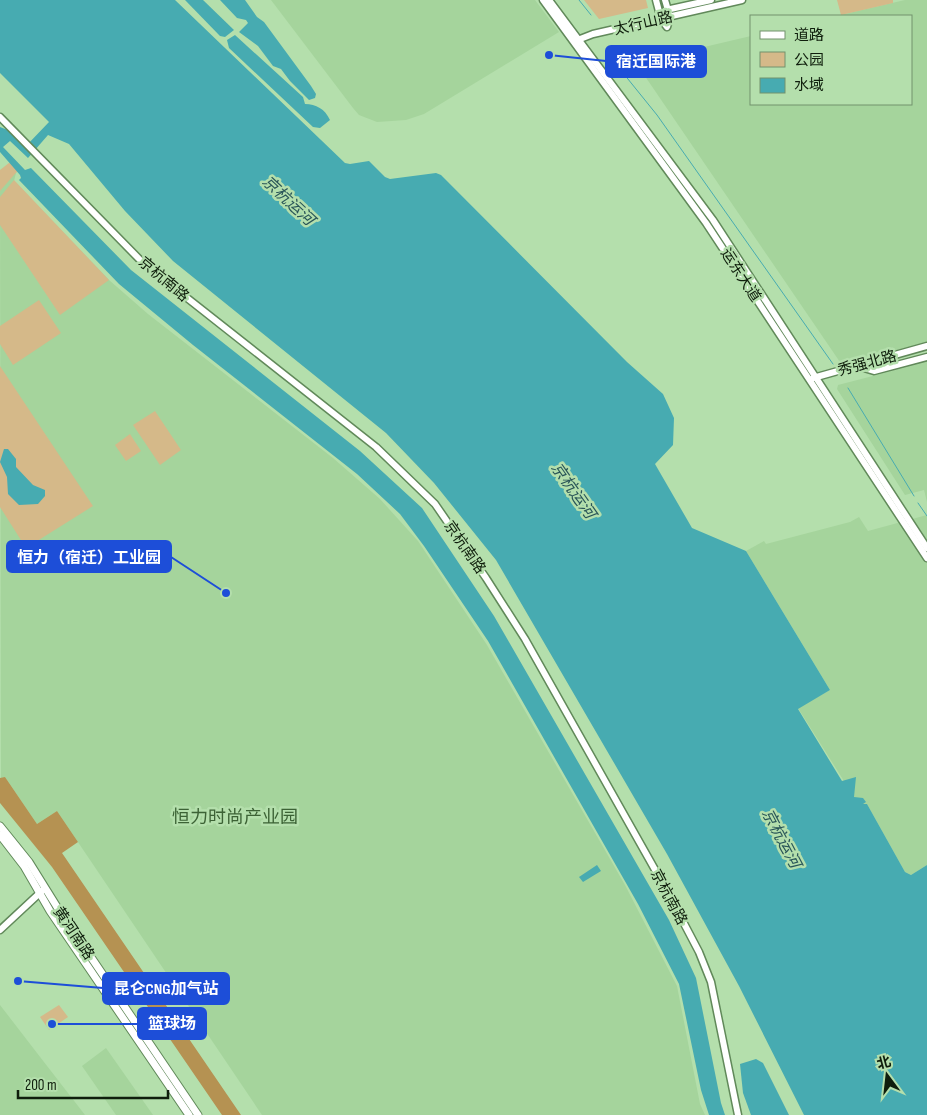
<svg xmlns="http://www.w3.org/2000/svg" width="927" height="1115" font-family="'Sofia Sans Condensed','Noto Sans SC',sans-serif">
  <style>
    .built { fill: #a5d49c }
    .green { fill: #d5b989 }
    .forest { fill: #b59252 }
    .water { fill: #47abb1 }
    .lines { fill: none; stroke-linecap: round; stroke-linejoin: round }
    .stream { stroke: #47abb1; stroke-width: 1 }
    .secondary-casing { stroke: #61895a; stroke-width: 9 }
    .primary-casing { stroke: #61895a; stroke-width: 9 }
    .secondary { stroke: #fff; stroke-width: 6 }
    .primary { stroke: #fff; stroke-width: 7 }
    .labels { text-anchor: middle; stroke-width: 5; stroke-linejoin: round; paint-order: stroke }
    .street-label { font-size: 15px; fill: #0f1e0c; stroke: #b4dfac }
    .water-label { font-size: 16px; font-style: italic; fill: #295558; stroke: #b4dfac }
    .quarter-label { font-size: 18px; fill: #3c6235; stroke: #b4dfac }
    .leader { fill: none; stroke: #1d4ed8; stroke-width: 2 }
    .callout-dot { fill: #1d4ed8; stroke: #b4dfac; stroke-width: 2 }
    .callout { fill: #1d4ed8; stroke: #1d4ed8; stroke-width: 2 }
    .callout-label { font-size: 16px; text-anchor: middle; font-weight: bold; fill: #fff }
  </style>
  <rect width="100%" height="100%" fill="#b4dfac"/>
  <g class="built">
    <path d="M271,0h264l24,32 -135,82 -18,6 -29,2 -18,-7 -6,-7z"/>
    <path d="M905,0h22v342l-85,23 -206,-302 115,-27v68h160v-88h-75z"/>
    <path d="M21,167l-5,6 -2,8 95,99 39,34 185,144 47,41 38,42 69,104 138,240 52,101 23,118 5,11h-443l-205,-304 -20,13 -32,-47 -4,3 -1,-610z"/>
    <path d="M927,362v140l-3,-12 -19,5 -68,-106 1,-4z"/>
    <path d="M927,515v350l-16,10 -6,-3 -38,-68 -3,2 -10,-9 -56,-89 32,-18 -84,-139 18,-10 2,3 84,-22 9,-5 9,14z"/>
    <path d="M0,1005l37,48 48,62h-85z"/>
    <path d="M106,1048l47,67h-37l-34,-49z"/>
  </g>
  <g class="green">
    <path d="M584,0h62l2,8 -49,11z"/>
    <path d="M837,0h56v3l-52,12z"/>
    <path d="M14,159l7,8 -21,24v-21z"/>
    <path d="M14,180l95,100 -49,35 -60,-90v-28z"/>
    <path d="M39,300l22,33 -48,32 -13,-21v-18z"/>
    <path d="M0,366l93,140 -67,42 -26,-41z"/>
    <path d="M155,411l26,39 -21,15 -27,-40z"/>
    <path d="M130,434l11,17 -15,10 -11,-16z"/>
    <path d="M59,1005l9,12 -19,13 -9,-13z"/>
  </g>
  <path class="forest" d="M5,777l32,47 20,-13 21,31 -16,11 179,262h-19l-170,-248 -52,-64v-25z"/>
  <g class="water">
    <path d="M0,0h175l170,163 5,1 19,-3 16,16 5,2 46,-6 5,2 186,187 36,32 11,24 -1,27 -18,19 37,64 54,23 84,139 -32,19 44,72 14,-4 -2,20 9,1 3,4 -3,2h4l38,68 6,3 16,-10v250h-123l-65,-129 -72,-132 -171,-294 -62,-77 -48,-50 -213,-172 -48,-50 -56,-67 -21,-9 -20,23 -18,-17 -7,6 22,23 6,-2 100,102 229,181 62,57 72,108 175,304 27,58 25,125 4,12h-16l-8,-25 -22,-106 -41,-80 -150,-263 -64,-95 -24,-32 -43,-40 -164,-129 -74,-61 -100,-104 2,-2 -1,-3 -20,-23v-25l13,5 13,14 23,-24 -49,-49z"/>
    <path d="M185,0h18l31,30 -9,7 -5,-1z"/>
    <path d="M220,0h25l12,17 7,5 47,64 5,8 -1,4 -6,2 -19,-19 -9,-12 -8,-3 -15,-20 -19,-14 9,-9 -2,-3 -9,-2z"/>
    <path d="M235,35l68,62 2,7c11,0 20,5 25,16l-10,8 -7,-1 -84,-79 -2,-8z"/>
    <path d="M4,449h4l8,10v8l17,18 12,5v6l-7,8 -19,1 -11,-11 -1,-17 -7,-15z"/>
    <path d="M597,865l4,6 -18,11 -4,-5z"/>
    <path d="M756,1059l7,4 26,52h-38l-8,-22 -3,-29z"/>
  </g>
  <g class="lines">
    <g class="stream">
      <path d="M579,0l12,15"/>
      <path d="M615,63l42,52 176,249"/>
      <path d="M848,388l66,108"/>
      <path d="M918,503l9,13"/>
    </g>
    <g class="secondary-casing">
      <g id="secondary">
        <path d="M543,0l163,223 221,335"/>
        <path d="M549,0l164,220 214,328"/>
        <path d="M656,0l5,19 6,8 3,-10 -5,-17"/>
        <path d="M666,10l45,-10"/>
        <path d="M575,41l18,-7 149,-34"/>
        <path d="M0,117l144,147 232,183 59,57 51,74 39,61 142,252 32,61 12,30 27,133"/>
        <path d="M864,368l10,3 53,-14"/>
        <path d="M813,378l114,-32"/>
        <path d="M0,930l43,-40"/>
      </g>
    </g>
    <g class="primary-casing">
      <g id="primary">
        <path d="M0,826l29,36 28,45 141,208"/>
        <path d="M0,835l24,31 26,45 139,204"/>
      </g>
    </g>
    <use href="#secondary" class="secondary"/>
    <use href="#primary" class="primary"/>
  </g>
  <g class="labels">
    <g class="street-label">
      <text transform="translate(643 23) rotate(-13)" y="5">太行山路</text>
      <text transform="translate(741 275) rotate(57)" y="5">运东大道</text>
      <text transform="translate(164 279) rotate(40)" y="5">京杭南路</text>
      <text transform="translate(867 363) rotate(-15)" y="5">秀强北路</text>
      <text transform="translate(465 547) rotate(55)" y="5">京杭南路</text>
      <text transform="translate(669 897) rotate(62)" y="5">京杭南路</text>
      <text transform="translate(74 933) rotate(56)" y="5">黄河南路</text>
    </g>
    <g class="water-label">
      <text transform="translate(289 200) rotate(43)" y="6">京杭运河</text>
      <text transform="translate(574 490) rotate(55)" y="6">京杭运河</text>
      <text transform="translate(782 838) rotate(62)" y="6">京杭运河</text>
    </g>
    <g class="quarter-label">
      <text x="235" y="823">恒力时尚产业园</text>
    </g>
  </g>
  <path class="leader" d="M549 55L606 61M226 593L171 557M18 981L103 988M52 1024L138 1024"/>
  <g class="callout-dot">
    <circle cx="549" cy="55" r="5"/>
    <circle cx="226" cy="593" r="5"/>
    <circle cx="18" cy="981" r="5"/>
    <circle cx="52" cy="1024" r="5"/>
  </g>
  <g class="callout">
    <rect x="606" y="46" width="100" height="31" rx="5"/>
    <rect x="7" y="541" width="164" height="31" rx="5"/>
    <rect x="103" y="973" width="126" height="31" rx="5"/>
    <rect x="138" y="1008" width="68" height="31" rx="5"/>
  </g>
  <g class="callout-label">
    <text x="656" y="67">宿迁国际港</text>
    <text x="89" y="563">恒力（宿迁）工业园</text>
    <text x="166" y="994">昆仑CNG加气站</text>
    <text x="172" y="1029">篮球场</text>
  </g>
  <rect x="750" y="15" width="162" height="90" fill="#b4dfac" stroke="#72926c"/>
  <rect x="760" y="31" width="25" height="8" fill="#ffffff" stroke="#72926c"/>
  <text x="794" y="40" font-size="15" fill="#0f1e0c">道路</text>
  <rect x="760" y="52" width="25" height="15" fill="#d5b989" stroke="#72926c"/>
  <text x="794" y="65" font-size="15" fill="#0f1e0c">公园</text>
  <rect x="760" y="78" width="25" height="15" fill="#47abb1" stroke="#72926c"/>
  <text x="794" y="90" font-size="15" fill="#0f1e0c">水域</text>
  <g transform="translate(887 1075) rotate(345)" stroke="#b4dfac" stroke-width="4" paint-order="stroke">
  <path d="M0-4L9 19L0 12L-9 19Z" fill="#0f1e0c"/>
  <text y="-8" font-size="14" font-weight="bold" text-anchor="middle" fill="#0f1e0c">北</text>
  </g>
  <path d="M18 1090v8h150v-8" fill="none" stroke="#0f1e0c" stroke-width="2.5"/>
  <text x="25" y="1090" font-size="15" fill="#0f1e0c" stroke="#b4dfac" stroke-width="4" paint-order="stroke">200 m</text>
</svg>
